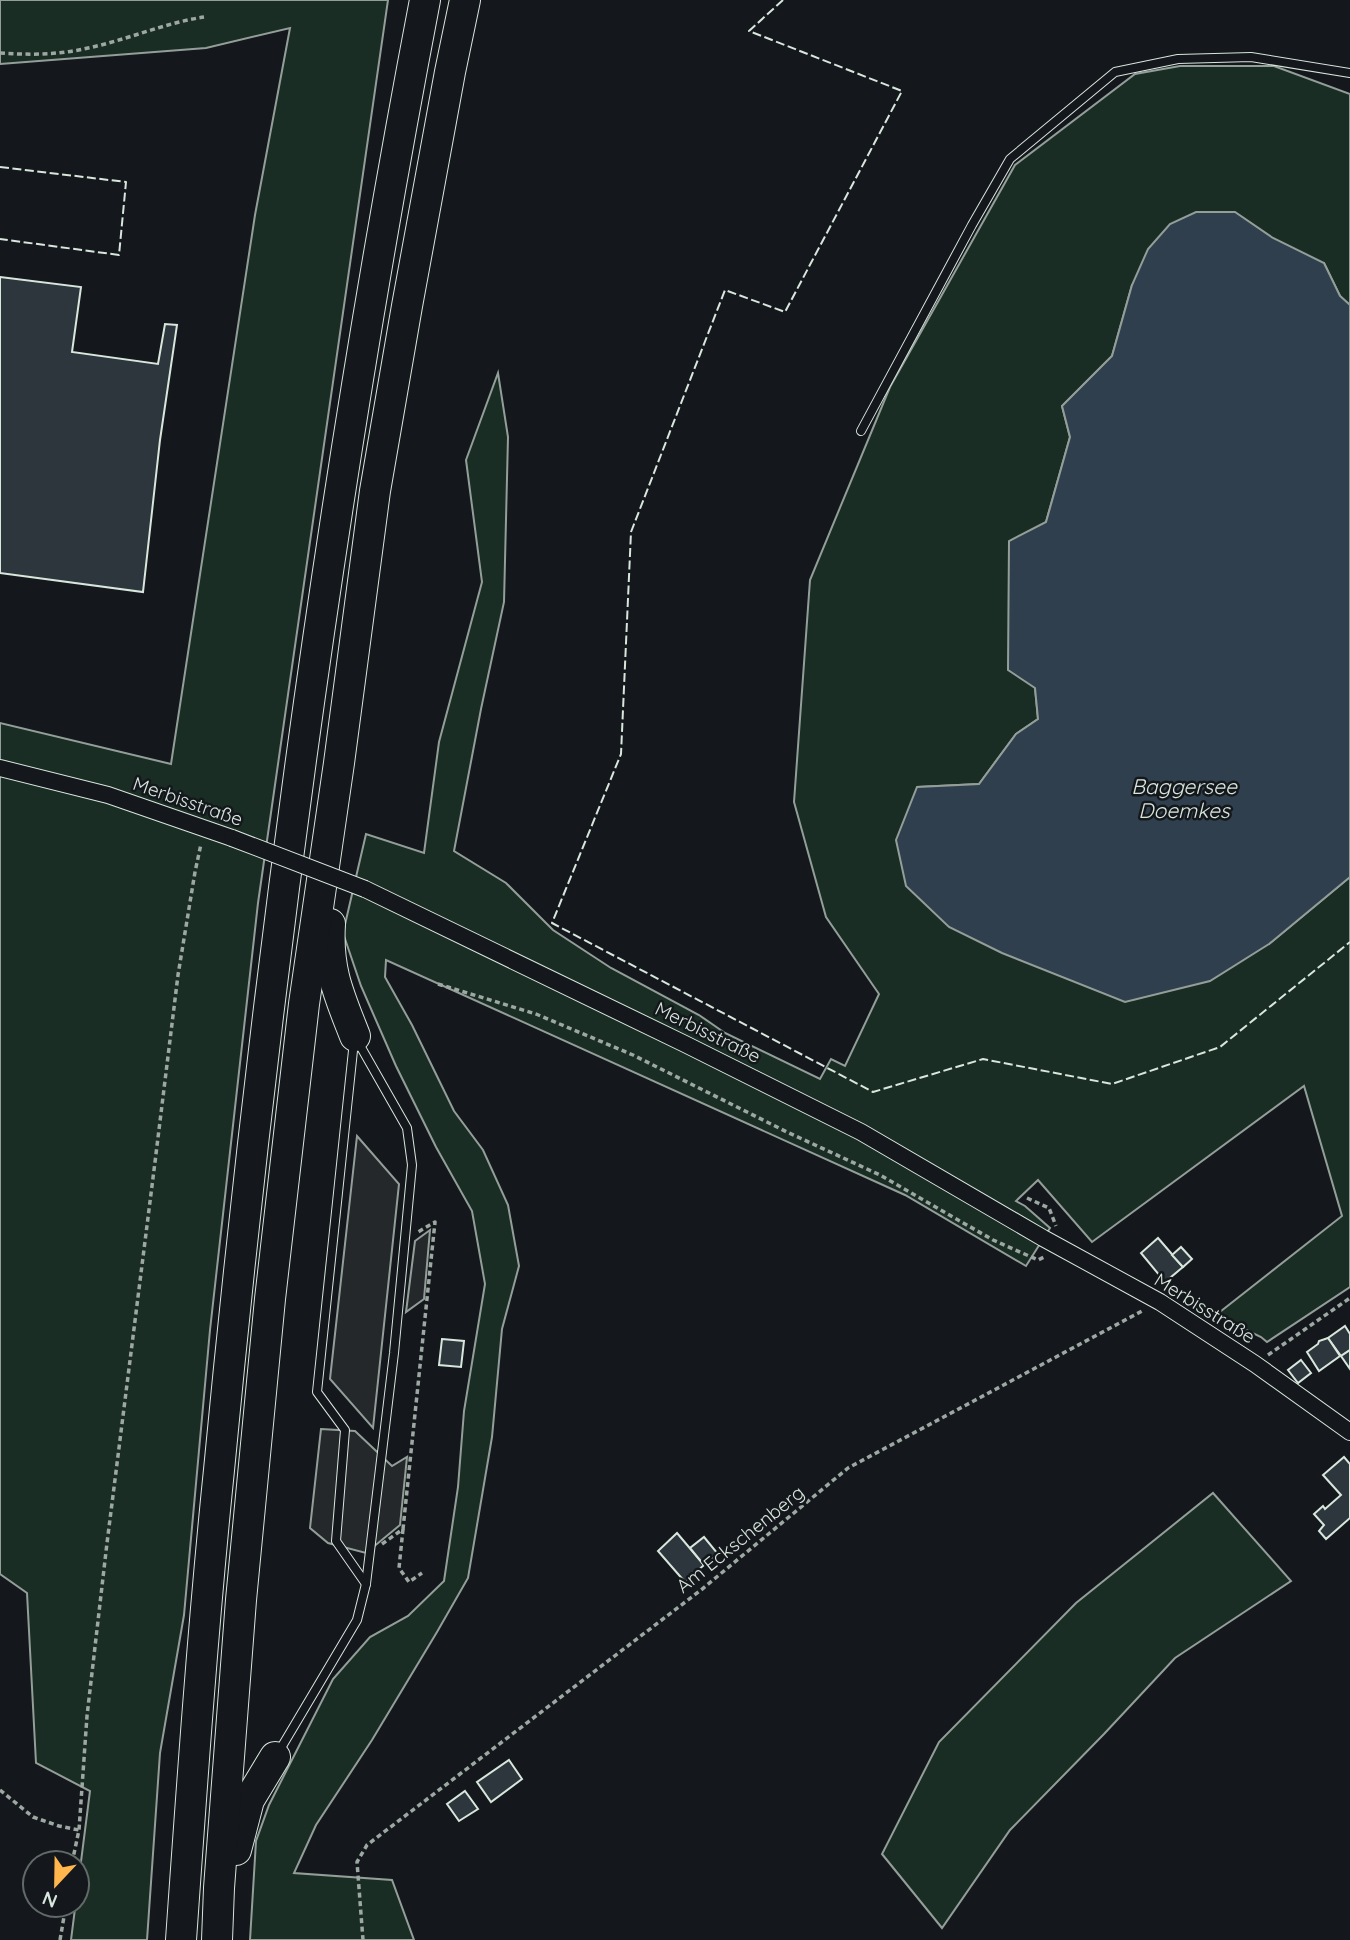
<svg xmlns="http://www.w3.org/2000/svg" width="1350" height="1940" font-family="Quicksand,sans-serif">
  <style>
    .green { fill: #1a2d24; stroke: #939e99; stroke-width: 2 }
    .parking { fill: #24282b; stroke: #939e99; stroke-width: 2 }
    .water { fill: #2f3f4d; stroke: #939e99; stroke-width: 2 }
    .building { fill: #2c363c; stroke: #d8e6dc; stroke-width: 2 }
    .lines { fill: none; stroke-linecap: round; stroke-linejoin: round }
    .service-casing { stroke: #d8e6dc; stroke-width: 10 }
    .minor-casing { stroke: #d8e6dc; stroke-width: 18 }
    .motorway-casing { stroke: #d8e6dc; stroke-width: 32 }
    .path { stroke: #9da8a2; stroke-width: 3.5; stroke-dasharray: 5 3.5; stroke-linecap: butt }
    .service { stroke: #14181c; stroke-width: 8 }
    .minor { stroke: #14181c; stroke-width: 16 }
    .motorway { stroke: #14181c; stroke-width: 30 }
    .minor-bridge-casing { stroke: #d8e6dc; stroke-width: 18; stroke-linecap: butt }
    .minor-bridge { stroke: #14181c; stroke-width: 16 }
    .fence { stroke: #d8e6dc; stroke-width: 2; stroke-dasharray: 9 3.5; stroke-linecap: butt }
    .labels { text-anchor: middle; stroke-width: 5; stroke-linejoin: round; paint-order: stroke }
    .street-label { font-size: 19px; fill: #d8e6dc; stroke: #14181c }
    .water-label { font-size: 21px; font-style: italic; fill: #d8e6dc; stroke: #14181c }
  </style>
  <rect width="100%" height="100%" fill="#14181c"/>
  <g class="green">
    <path d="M0,0h388l-130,903 -48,427 -26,285 -24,138 -13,187h-76l19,-149 -54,-28 -9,-170 -27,-19v-851l171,41 84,-549 35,-187 -84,20 -206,16z"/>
    <path d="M1180,66h94l76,28v211l-10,-9 -16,-33 -192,22 -20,71 -50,50 8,31 -24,85 -11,166 3,31 -22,15 -37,50 -62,3 352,157 81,-67v410l-83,55 -6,-5 -45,-22 126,-99 -38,-130 -212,156 -54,-62 -22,21 9,5 25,22 -24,38 -121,-71 -519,-235 -1,17 27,48 42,86 29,39 25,55 11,61 -17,63 -10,108 -24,141 -31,54 -65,108 -56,85 -22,48 98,7 22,60h-164l6,-99 13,-36 64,-126 37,-42 38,-21 36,-35 14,-94 6,-76 21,-127 -13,-73 -36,-64 -40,-81 -35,-80 -18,-53 23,-99 58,19 15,-111 43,-160 -16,-122 32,-87 10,64 -4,165 -23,107 -27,142 52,32 47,47 58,38 88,47 26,18 95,46 11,-20 14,7 34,-72 -53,-77 -32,-115 16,-222 80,-193 125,-222 120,-91z"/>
    <path d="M1213,1493l78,88 -116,77 -71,76 -94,96 -68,98 -60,-74 57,-112 137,-139z"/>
  </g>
  <g class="parking">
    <path d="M357,1136l42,48 -26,244 -43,-49z"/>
    <path d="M430,1230l-6,69 -18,13 9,-71z"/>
    <path d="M321,1429l34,2 37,35 15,-9 -7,68 -34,28 -38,-10 -18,-15z"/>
  </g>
  <path class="water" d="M1196,212h39l38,26 51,25 16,33 10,9v572l-81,67 -59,37 -85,21 -123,-49 -53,-26 -43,-41 -10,-46 21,-53 62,-3 37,-50 22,-15 -3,-31 -27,-18 1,-129 37,-19 24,-85 -8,-31 50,-50 20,-71 16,-36 22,-25z"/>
  <g class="building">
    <path d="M0,277l81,10 -9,65 86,12 7,-40 12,1 -17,115 -17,152 -143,-19z"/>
    <path d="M1158,1238l25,29 -18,15 -24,-29z"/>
    <path d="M1181,1247l11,12 -9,8 -11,-12z"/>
    <path d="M1345,1326l5,8v16l-9,6 -13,-18z"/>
    <path d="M1328,1338l12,18 -21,15 -12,-19 11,-8 1,-3z"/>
    <path d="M442,1339l22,2 -3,26 -22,-2z"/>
    <path d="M1350,1350v19l-9,-13z"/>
    <path d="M1301,1360l10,13 -13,10 -10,-13z"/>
    <path d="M1344,1457l6,7v54l-24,21 -7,-8 5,-6 -10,-11 9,-8 2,3 16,-14 -18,-20z"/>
    <path d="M677,1533l27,32 -19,17 -27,-31z"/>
    <path d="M704,1537l14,17 -14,11 -14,-17z"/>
    <path d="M509,1760l13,19 -31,23 -14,-20z"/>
    <path d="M465,1791l13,18 -19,12 -12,-17z"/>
  </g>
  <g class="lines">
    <g class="service-casing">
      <g id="service">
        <path d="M861,431l111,-206 38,-66 105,-87 63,-13 73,-2 99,16"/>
        <path d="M354,1041l-37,351 28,38 -9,111 30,43"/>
        <path d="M278,1753l79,-133 9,-36 28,-231 18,-188 -5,-37 -49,-86"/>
      </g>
    </g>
    <g class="minor-casing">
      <g id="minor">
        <path d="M0,768l108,27 124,43"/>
        <path d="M365,889l320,155 176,88 182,106 117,64 95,62 95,68"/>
      </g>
    </g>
    <g class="motorway-casing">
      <g id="motorway">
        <path d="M330,924c-3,46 9,71 25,112"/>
        <path d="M236,1850l13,-50 26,-43"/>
        <path d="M181,1940c11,-157 22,-314 38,-470 47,-493 113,-984 206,-1470"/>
        <path d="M217,1940l2,-52 22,-288 29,-301 34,-295 35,-241 36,-272 32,-185 43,-234 15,-72"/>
      </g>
    </g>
    <g class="path">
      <path d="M0,53c29,2 59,2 88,-5 39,-8 76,-25 116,-31"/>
      <path d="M438,984l98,30 97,41 154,77 93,43 113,65 45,20 6,-3"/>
      <path d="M1027,1198l22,10 7,18"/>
      <path d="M1268,1355l82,-57"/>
      <path d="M403,1529l-4,39 10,14 13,-9"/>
      <path d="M382,1544l21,-15 32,-307 -17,10"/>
      <path d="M0,1790l33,27 26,9 20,4"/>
      <path d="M72,1863l7,-33 8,-114 20,-173 48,-381 23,-187 17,-103 6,-28"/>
      <path d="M60,1940l6,-35"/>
      <path d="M363,1940l-6,-78 10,-17 334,-255 147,-122 296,-158"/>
    </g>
    <use href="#service" class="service"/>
    <use href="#minor" class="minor"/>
    <use href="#motorway" class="motorway"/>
    <g class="minor-bridge-casing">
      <path id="minor-bridge" d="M232,838l133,51"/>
    </g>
    <use href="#minor-bridge" class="minor-bridge"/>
    <g class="fence">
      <path d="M783,0l-34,31 153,60 -117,221 -60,-22 -94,242 -10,222 -69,169 321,169 110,-33 129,25 108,-37 130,-105"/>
      <path d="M0,167l126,15 -7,73 -119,-16"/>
    </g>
  </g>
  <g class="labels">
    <g class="street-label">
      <text transform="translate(188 801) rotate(19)" y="7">Merbisstraße</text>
      <text transform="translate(708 1032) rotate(26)" y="7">Merbisstraße</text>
      <text transform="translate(1205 1308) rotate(32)" y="7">Merbisstraße</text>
      <text transform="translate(740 1539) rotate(-39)" y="7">Am Eckschenberg</text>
    </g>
    <g class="water-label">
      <text x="1184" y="794">Baggersee<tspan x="1184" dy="24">Doemkes</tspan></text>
    </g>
  </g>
  <g transform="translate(56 1884) rotate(202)"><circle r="33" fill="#14181c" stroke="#626a69" stroke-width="2"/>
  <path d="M0-5L12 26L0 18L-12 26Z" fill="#ffb74d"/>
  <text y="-10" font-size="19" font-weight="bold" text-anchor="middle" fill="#d8e6dc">N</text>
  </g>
</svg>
